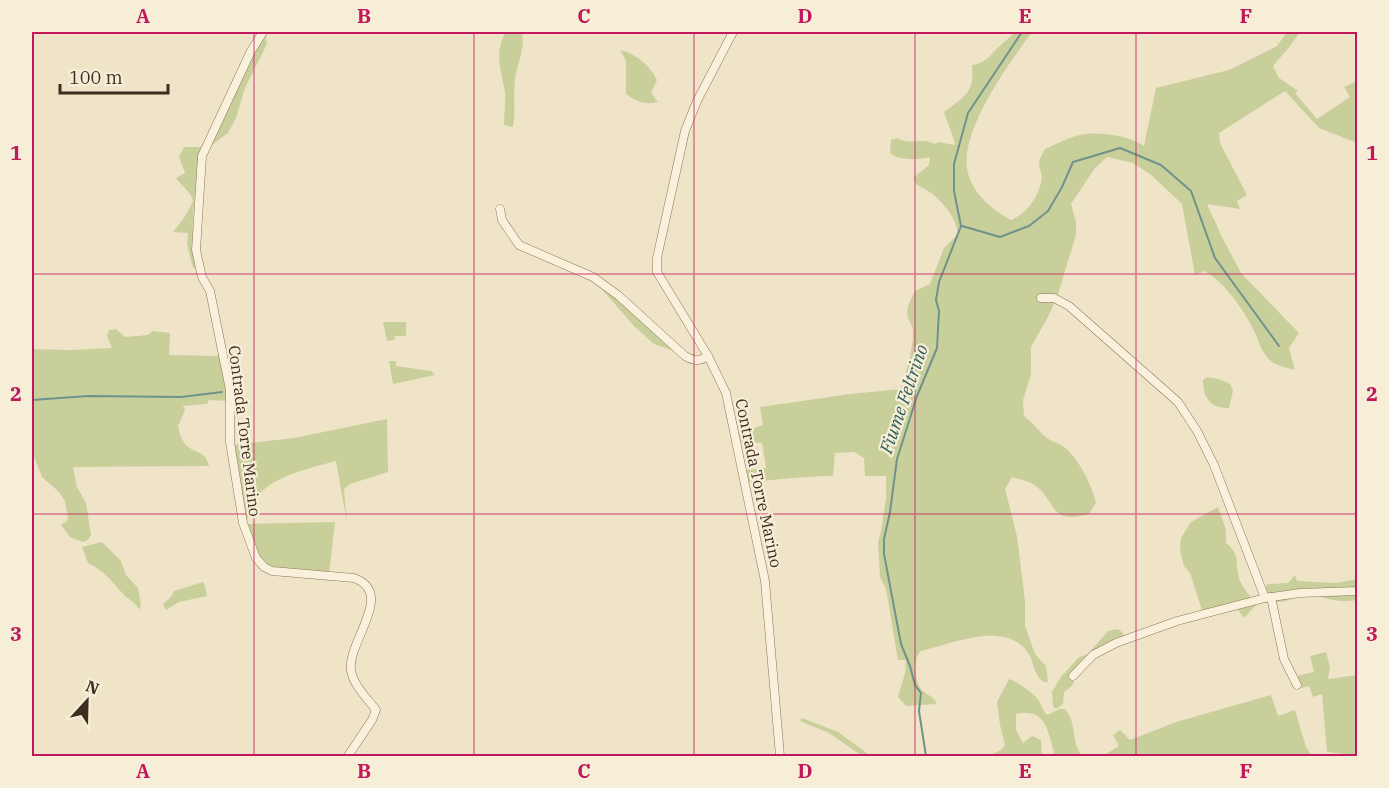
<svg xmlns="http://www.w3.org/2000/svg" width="1389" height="788" font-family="'IBM Plex Serif',serif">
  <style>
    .green { fill: #c9cf9b }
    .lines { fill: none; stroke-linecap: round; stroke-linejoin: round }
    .stream { stroke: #6f938a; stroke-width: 2 }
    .minor-casing { stroke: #8d765c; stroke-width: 9 }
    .minor { stroke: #faf1dc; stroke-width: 8 }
    .grid { fill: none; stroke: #c2185b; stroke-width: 1.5; stroke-opacity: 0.55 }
    .labels { text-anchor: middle; stroke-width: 4.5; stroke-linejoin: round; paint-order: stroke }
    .street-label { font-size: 16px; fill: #3d2e20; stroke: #f7eed8 }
    .water-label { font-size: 18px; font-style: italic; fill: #2f5d5a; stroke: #f7eed8 }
    .neatline { fill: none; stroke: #c2185b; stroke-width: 2 }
    .grid-label { font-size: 20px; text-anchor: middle; font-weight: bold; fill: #c2185b }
  </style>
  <rect width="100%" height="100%" fill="#f0e4c8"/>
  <g class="green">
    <path d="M265,32l2,12 -22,44 -9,30 -8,15 -19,14 10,-26z"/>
    <path d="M506,32h16c3,19 -4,29 -7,47 -2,16 1,32 -2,48l-9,-2c0,-11 2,-23 1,-33 -4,-20 -11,-42 1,-60z"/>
    <path d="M1016,32h16c-22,30 -75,102 -64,141 5,21 25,37 43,47 17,-7 28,-24 31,-42 0,-5 -3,-10 -3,-15 0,-4 4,-10 6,-14 12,-5 26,-13 40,-15 17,-2 45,2 59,12l12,-58 73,-18 48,-24 10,-14h12c-3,8 -19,26 -26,34l6,12 19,13 -3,2 22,26 33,-22 -6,-10 13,-6v62l-38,-15 -34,-37 -66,42 1,10 27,52 -10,6 3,8 -33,-5 15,33 19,36 58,60 -10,15 6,22c-7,-2 -17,-4 -23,-8 -11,-8 -13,-22 -19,-33 -9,-19 -30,-49 -49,-58l-9,4 -13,-71 -32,-30 -17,-11 -26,-6 -12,11 -24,36 5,18v13l-17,56 -10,24 -18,32v27l-8,26 1,16c9,6 15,16 23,22 5,4 12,5 17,9 15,12 28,38 32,56l-7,11c-43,12 -31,-16 -58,-31 -6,-3 -13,-4 -19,-6l-7,12 12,47 8,65v25l10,28 11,12 2,16h-4c-12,-8 -9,-22 -18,-32 -24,-29 -75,-6 -105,1 -9,9 -7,32 2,40 6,5 11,6 14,13l-31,2 -8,-9 7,-24 1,-13h-8l-12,-71 -6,-12 -2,-35 3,-11 5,-33v-22h-21l-1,-18 -10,-6 -19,1 -2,23c-29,0 -56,4 -85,6l-1,-12 19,-2 -4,-25 -21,-1 -2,-9 24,-8 -3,-18 90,-13 51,-5c5,-18 12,-38 12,-57 0,-6 -3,-9 -5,-14 -3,-9 3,-19 7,-27l15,-7 14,-36 14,-14c-2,-20 -23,-42 -41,-49l-4,-7 16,-13 1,-8c-11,3 -31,4 -40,-4l1,-13 6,-2c15,8 22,-1 38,6l3,-2 17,3c-2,-12 -8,-22 -11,-33 20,-15 31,-19 28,-47 17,-3 17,-10 29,-20 5,-5 10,-9 15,-13z"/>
    <path d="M620,50c16,4 30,15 37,30l-6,13 7,9c-14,3 -21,0 -32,-8v-33z"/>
    <path d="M184,147h20c-9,26 -16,93 -7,119l-4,2 -6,-24 1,-11 -15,-1 13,-17 7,-14c-2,-10 -12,-15 -17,-23l9,-5 -6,-16z"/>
    <path d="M593,279l28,22 58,52 -25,-9 -20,-18z"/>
    <path d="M383,322h23v14h-11l-1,4 -7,1z"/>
    <path d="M116,329l9,8 23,-2 5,-4 17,2 -1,22 48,1 4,-5 7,50 -19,-1 -2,4 -24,2 2,4 -7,16c6,34 26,17 31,40l-136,1 4,20 9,16 5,32 -3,5 -5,2 -13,-5 -9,-12 6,-4 1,-4 -3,-16 -6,-9 -17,-15 -10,-26v-102l38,1 42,-2 -5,-12 2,-6z"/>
    <path d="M389,361h7v5l35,5 4,4 -42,9z"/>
    <path d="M1207,377l12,2 11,5 3,7 -4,17c-19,0 -26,-10 -26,-28z"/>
    <path d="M387,419l1,53 -38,12 -6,5 3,34 -11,-62c-33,9 -89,20 -89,63l88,-2 -6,53c-12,-1 -55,-1 -63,-7 -21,-15 -30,-97 -33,-123l61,-7z"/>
    <path d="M1218,507l8,23v13c16,12 8,23 14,38 4,8 11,16 16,24l-12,13 -8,-11 -33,6 -13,-40 -6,-7 -4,-15 1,-13 10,-16z"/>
    <path d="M102,542l19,19 5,14 12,13 3,17 -2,5c-3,-7 -8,-9 -14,-14 -12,-13 -20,-25 -37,-33l-6,-16z"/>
    <path d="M1295,575l2,6 39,2 21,-4v21c-7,1 -16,2 -24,0 -7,-1 -15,-5 -23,-5 -16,-1 -27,13 -41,4l-4,-12 3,-3 20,-1z"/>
    <path d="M203,582l2,3 2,11 -28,6 -13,8 -3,-6 8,-7 3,-6z"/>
    <path d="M1118,629l5,4 2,9 -2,3 -22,8 -29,25 2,4 -2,4 -8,6 -1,12 -7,5 -3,-3 -1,-14 9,-15 18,-20 9,-3 20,-23z"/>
    <path d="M1326,652l4,15 -2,12 29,-4v81h-13v-2l-17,-2 -5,-58 -9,3 -4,-11 -8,2 -4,-12 17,-4 -4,-16z"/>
    <path d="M1009,679c9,3 25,14 30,22 3,5 4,9 8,14l13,-6h5c13,16 5,31 17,47h-30l2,-4c-7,-23 -8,-44 -38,-38v16l7,13 9,-7 9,4 1,16h-78c13,-1 33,2 41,-11l-5,-20 -3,-23z"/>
    <path d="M1271,695l7,21 17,-6 11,37 6,9h-209l16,-10 -6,-11 7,-5 10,10 46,-18z"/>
    <path d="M802,718l36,14 33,24h-9l-33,-23 -29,-12z"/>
  </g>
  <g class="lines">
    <g class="stream">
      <path d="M962,226l38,11 29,-11 19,-15 14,-24 11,-25 47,-14 41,17 30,26 24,67 64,88"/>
      <path d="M32,400l56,-4 93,1 41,-5"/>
      <path d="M926,756l-7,-45 2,-18 -6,-8 -5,-19 -9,-22 -17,-90v-15l6,-27 7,-53 20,-63 20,-48 2,-37 -3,-11 3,-18 22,-56 -7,-35v-27l14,-51 54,-81"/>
    </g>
    <g class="minor-casing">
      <g id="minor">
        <path d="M263,32l-12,19 -49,105 -6,94 6,27 8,14 20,99v52l13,81 13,35 8,9 8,4 82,7c42,15 -7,64 -3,92 2,15 16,28 25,40l-4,10 -24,36"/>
        <path d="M733,32l-36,69 -12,30 -28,127v14l51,84 18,37 39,188 15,175"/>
        <path d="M500,209l2,11 17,25 74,32 26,19 66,60c9,5 14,6 23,0"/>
        <path d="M1041,298h13l15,8 109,96 19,29 17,34 51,133"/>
        <path d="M1271,597l13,62 13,26"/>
        <path d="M1073,676l20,-21 23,-12 61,-22 88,-23 35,-5 58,-2"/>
      </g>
    </g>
    <use href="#minor" class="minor"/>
  </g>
  <path class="grid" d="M254,32v724M474,32v724M694,32v724M915,32v724M1136,32v724M32,274h1326M32,514h1326"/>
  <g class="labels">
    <g class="street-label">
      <text transform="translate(245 431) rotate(83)" y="6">Contrada Torre Marino</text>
      <text transform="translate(759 483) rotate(78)" y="6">Contrada Torre Marino</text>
    </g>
    <g class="water-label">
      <text transform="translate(904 399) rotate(-71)" y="6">Fiume Feltrino</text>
    </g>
  </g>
  <rect width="1389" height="788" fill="none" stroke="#f7eed8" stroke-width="66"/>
  <g transform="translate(87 701) rotate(22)" stroke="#f7eed8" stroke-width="4.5" paint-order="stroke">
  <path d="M0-4.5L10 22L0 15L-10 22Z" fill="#3d2e20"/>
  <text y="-9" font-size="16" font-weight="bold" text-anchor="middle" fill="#3d2e20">N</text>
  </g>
  <path d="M60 84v9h108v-9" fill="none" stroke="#3d2e20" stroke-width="3"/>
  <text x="69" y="84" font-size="18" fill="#3d2e20" stroke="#f7eed8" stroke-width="4.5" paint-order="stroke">100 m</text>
  <rect x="33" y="33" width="1323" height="722" class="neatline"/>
  <g class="grid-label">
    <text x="143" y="23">A</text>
    <text x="364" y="23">B</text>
    <text x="584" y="23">C</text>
    <text x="805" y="23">D</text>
    <text x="1025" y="23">E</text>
    <text x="1246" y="23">F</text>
    <text x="16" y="160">1</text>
    <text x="1372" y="160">1</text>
    <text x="16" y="401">2</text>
    <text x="1372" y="401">2</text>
    <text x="16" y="641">3</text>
    <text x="1372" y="641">3</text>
    <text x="143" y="778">A</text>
    <text x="364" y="778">B</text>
    <text x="584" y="778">C</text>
    <text x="805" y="778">D</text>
    <text x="1025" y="778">E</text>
    <text x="1246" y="778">F</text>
  </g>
</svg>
